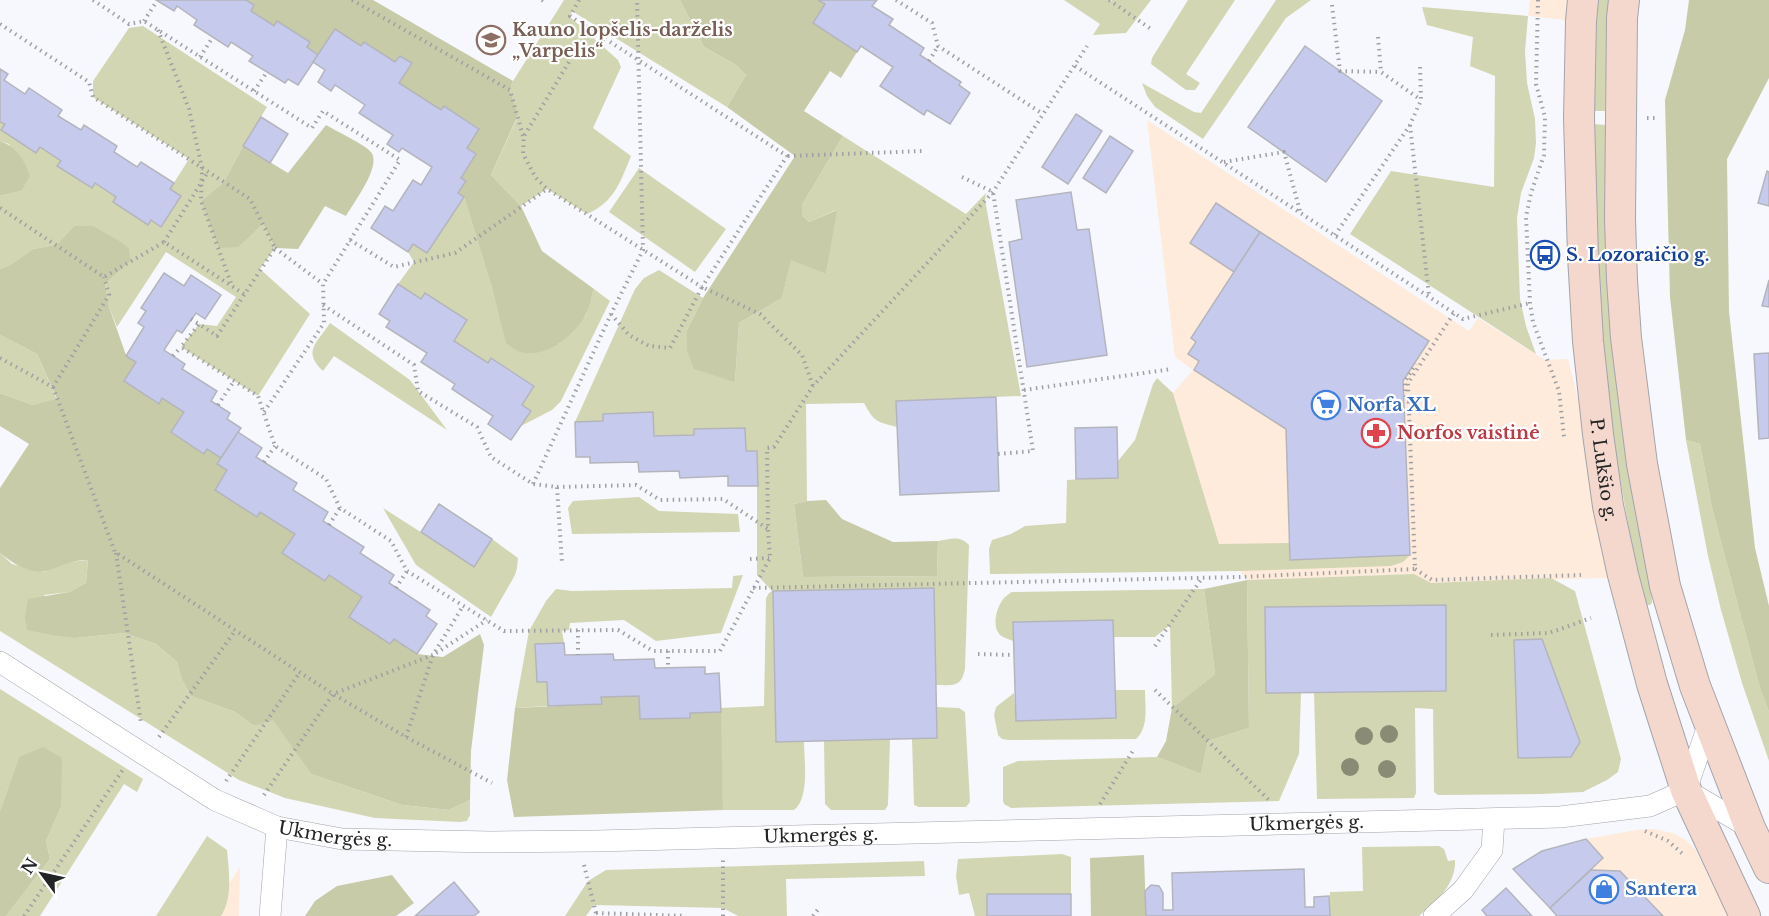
<svg xmlns="http://www.w3.org/2000/svg" width="1769" height="916" font-family="'Libre Baskerville',serif">
  <style>
    .commercial { fill: #feebdb }
    .green { fill: #d3d6b2 }
    .forest { fill: #c8cba7 }
    .building { fill: #c6cbee; stroke: #b4b5bc; stroke-width: 1.5 }
    .lines { fill: none; stroke-linecap: round; stroke-linejoin: round }
    .minor-casing { stroke: #a3a4ab; stroke-width: 22 }
    .secondary-casing { stroke: #a3a4ab; stroke-width: 32 }
    .path { stroke: #9fa0a4; stroke-width: 4; stroke-dasharray: 1.5 4.5; stroke-linecap: butt }
    .minor { stroke: #fff; stroke-width: 21 }
    .secondary { stroke: #f4d8cd; stroke-width: 30 }
    .tree { fill: #898b74 }
    .labels { text-anchor: middle; stroke-width: 4.5; stroke-linejoin: round; paint-order: stroke }
    .education-label { font-size: 18px; font-weight: bold; fill: #785e54; stroke: #fff; text-anchor: start }
    .transit-label { font-size: 18px; font-weight: bold; fill: #164399; stroke: #fff; text-anchor: start }
    .shop-label { font-size: 18px; font-weight: bold; fill: #366cbe; stroke: #fff; text-anchor: start }
    .health-label { font-size: 18px; font-weight: bold; fill: #be3a42; stroke: #fff; text-anchor: start }
    .street-label { font-size: 18px; fill: #232426; stroke: #fff }
  </style>
  <rect width="100%" height="100%" fill="#f7f8fe"/>
  <g class="commercial">
    <path d="M1530,0h39l-3,20 -38,-4z"/>
    <path d="M1147,120l322,211 9,-13 67,42 23,-1 11,43 7,61 22,115 -177,5 -17,-9 -167,6 -28,-36 -46,-151 20,-23 -18,-13z"/>
    <path d="M1653,829l20,4 13,7 9,9 34,67h-172l-44,-47 29,-18 44,-12 50,-9z"/>
    <path d="M240,867l-1,49h-31z"/>
  </g>
  <g class="green">
    <path d="M564,0h116l24,47 32,18 10,10 -19,32 -155,-96 -2,6 48,43 3,7 -28,61 38,28c-11,27 -17,46 -44,58l-40,-25 -26,17 -30,-31 27,-59 -8,-26 3,-9z"/>
    <path d="M1064,0h45l2,1 1,-1h39l-25,33 -33,2 7,-11z"/>
    <path d="M1188,0h47l-49,74 14,9 -5,7h-9l-35,-26 1,-6z"/>
    <path d="M1276,0h35l-25,18 -83,121 -48,-32 -8,-11 -5,-13 52,29 7,1z"/>
    <path d="M1598,0h12l-4,72 -1,39h-12l1,-38z"/>
    <path d="M1422,7l106,9 -3,35 2,32 8,36 1,24 -2,15 -13,35 -4,25 3,81 6,27 10,28 -186,-120 41,-63 103,16 1,-111 -25,-10 3,-29 -46,-12z"/>
    <path d="M143,26l124,81 -24,39 -19,36 -23,19 38,46 24,-23 12,24 -15,21 50,45 -52,82 -77,-49 18,-23 18,2 19,-29 -70,-45 -49,75 -8,-20 -4,-23 25,-22 -56,-36 -18,19 -23,4 -23,16 -10,4v-73l21,-5 -12,-47 -9,-3v-19l5,2 -3,6 34,22 4,-5 21,14 -3,5 33,22 4,-5 21,14 -3,5 35,23 3,-5 10,7 20,-31 -11,-7 19,-30 -96,-62v-16l36,-53z"/>
    <path d="M1594,124l12,1 44,447 2,31 -2,2h-4l-2,-3c-14,-66 -27,-132 -35,-199 -12,-92 -13,-186 -15,-279z"/>
    <path d="M843,136l123,78 20,-21 -1,7 36,196 -125,5 1,26c-20,-5 -23,-5 -33,-24l-58,1 1,97 -13,3 9,73 134,-1 1,-35c12,-2 22,-6 31,4l-4,124c-4,19 -12,16 -29,16l-2,-97 -161,3 3,150h28c0,18 6,57 -10,69h-71l-3,-102 44,-2 2,-108 3,-5 3,-2 -15,-16v-124h-11l-1,-23 -51,1v6l-40,1 -1,-24 -50,2v7l-28,1 60,-133 9,-11 15,-8 44,28 -16,32 48,52 4,-59 43,-25 9,-39 35,15 10,-64 -27,12 -7,-7v-10z"/>
    <path d="M639,168l87,61 -31,43 -86,-60z"/>
    <path d="M464,197l28,91 15,55 51,1 15,-14 13,-15 8,-26 16,12 -49,100 -9,9 -31,16 1,-21 12,-20 -42,-27 -4,5 -34,-22 13,-21 -42,-27 -4,6 -23,-15 16,-22 -6,-10 5,-8 15,8z"/>
    <path d="M330,323l80,57 37,50 -113,-74 -11,15c-21,-20 -6,-28 7,-48z"/>
    <path d="M0,335l37,19 20,46 -24,5 -33,-12z"/>
    <path d="M1157,378l16,15 46,151 71,-1 1,17 119,-5 -7,7 -12,4 -151,5 -250,3 -1,-25 3,-9 19,-6 14,-8 41,-3 1,-43 51,-3v-16l17,-21 18,-56z"/>
    <path d="M1686,440l14,4 12,64 48,180 9,24v49l-27,-78 -21,-73 -13,-54z"/>
    <path d="M639,497l20,14 79,3 2,18 -168,2 -4,-26 5,-7z"/>
    <path d="M383,508l91,58 18,-27 26,19 -1,10 -2,7 -24,42 -75,-52z"/>
    <path d="M0,553l12,11 32,8 26,-10 18,-2 -2,23 -17,9 -25,3 32,43 48,-5 32,11 21,18 5,18 9,16 44,16 19,14 19,-7 38,55 91,31 47,5 21,-10v15l-3,6 -7,1 -85,-4 -90,-20 -46,-18 -239,-149z"/>
    <path d="M1414,574l17,9 120,-5 24,13 46,168 -3,13 -11,8 -24,12 -42,2 -103,1 -4,-3 -1,-83 -18,-1 1,85 -2,5 -97,1 -3,-106 132,-2v-86l-181,2 1,86h35l-2,61 -20,47 -268,7 -7,-4 -1,-3v-34l15,-6 139,-4 44,17 7,-33 41,-13 -2,-148z"/>
    <path d="M743,575l-22,58 -65,8 -32,-21 -54,3 -1,7 -7,1 2,12 -29,1 2,38h10l1,24 -33,2 14,-77 17,-30 10,-12 16,2 160,-3 1,-12z"/>
    <path d="M1204,589l11,85 -43,34 -2,-83 -15,12h-42v-17l-100,2v19c-4,-2 -9,-3 -13,-6 -9,-9 -3,-29 4,-37 1,-1 7,-6 8,-6z"/>
    <path d="M0,689l143,90 -6,13 -13,-8 -84,132h-34l44,-57 -4,-18 15,-34 -42,-50 -19,54z"/>
    <path d="M1115,690h30c0,17 4,37 -9,49l-127,1 -7,-1 -4,-4 -4,-20 2,-8 18,-14 2,28 99,-3z"/>
    <path d="M937,707l22,1 6,4 5,90 -4,5h-47l-5,-2 -2,-66 25,-1z"/>
    <path d="M890,739l-2,66 -3,5h-54l-6,-6 -1,-63z"/>
    <path d="M207,836l20,14c2,23 6,47 -6,66h-65z"/>
    <path d="M1439,846l5,3 4,12 7,-1c1,25 -18,40 -36,56h-89v-24l33,-1 -1,-44z"/>
    <path d="M1062,854l9,3v37h-84v22h-12l-6,-23 -10,2 -3,-19 2,-17z"/>
    <path d="M924,861l1,15 -139,3 1,37h-49l-15,-8 -129,-3 -8,11h-21l23,-35 18,-11z"/>
  </g>
  <g class="forest">
    <path d="M246,0h127l140,81 -3,9 8,25 -27,60 30,31 21,45 52,38c-3,8 -4,19 -9,27 -12,20 -41,45 -67,35 -4,-2 -8,-5 -12,-8l-14,-55 -28,-91 -6,-4 7,-12 -4,-3 15,-24 -9,-6 12,-20 -35,-22 -3,4 -42,-27 13,-19 -12,-8 -5,6 -31,-20 -3,4 -43,9 -11,-8 3,-5 -33,-21 -3,5 -23,-15 3,-6z"/>
    <path d="M680,0h138l7,4 -12,19 44,29 -16,26 -11,-7 -26,40 39,25 -41,69v10l7,7 28,-12 -11,64 -35,-14 -9,38 -43,25 -4,59 -41,-13 -7,-18v-21l16,-32 92,-142 -68,-49 19,-32 -10,-10 -32,-18z"/>
    <path d="M1689,0h80v78l-42,81 2,152 26,237 14,58v106l-9,-24 -48,-180 -12,-64 -14,-4 -16,-143 -5,-197 20,-70z"/>
    <path d="M326,125c10,6 38,19 45,27 11,14 -17,50 -25,64l-21,-10 -27,43 -23,-1 -12,-24 -24,23 -20,1 -18,-47 23,-19 19,-36 45,27z"/>
    <path d="M0,141c17,6 24,19 30,35l-9,15 -21,5z"/>
    <path d="M74,226h19l28,16 8,7 1,13 -25,22 4,23 17,48 10,7 -12,19 34,23 4,-6 22,14 -13,20 33,21 3,-4 14,9 -4,6 10,6 -12,20 42,27 3,-5 35,22 -12,19 42,28 4,-6 33,22 -13,20 41,27 4,-5 23,15 26,3 37,-23 4,11 -13,106 -1,49 -21,10 -47,-5 -91,-31 -38,-54 -19,6 -19,-14 -44,-16 -9,-16 -5,-18 -21,-18 -32,-11 -48,5 -24,-3 -25,-5 -2,-13 3,-18 41,-7 17,-9 2,-23c-18,0 -25,6 -41,11 -16,4 -35,-8 -47,-18v-65l29,-44 -29,-18v-33l33,12 24,-6 -20,-45 -37,-19v-66l10,-4 23,-16 23,-4z"/>
    <path d="M826,500l16,19 51,23 45,-1 -1,35 -134,1 -9,-73 13,-3z"/>
    <path d="M1247,580l2,148 -41,13 -7,33 -44,-17 9,-16 6,-33 43,-34 -11,-85z"/>
    <path d="M639,696l1,23 50,-1v-5l31,-1 2,98 -209,7 -7,-37 8,-72 86,-4v-7z"/>
    <path d="M43,747l19,11 -1,49 -15,34 4,18 -44,57h-6v-105l19,-54z"/>
    <path d="M1144,855l2,61h-55l-1,-58z"/>
    <path d="M392,875l22,28 -18,13h-91l10,-15 22,-15z"/>
  </g>
  <g class="building">
    <path d="M156,0h90l8,5 -3,6 23,15 3,-5 33,21 -3,5 11,8 -20,30 -10,-6 -3,4 -36,-22 4,-5 -22,-14 -3,5 -34,-22 3,-5 -20,-14 -3,5z"/>
    <path d="M818,0h59l-5,6 21,13 -4,6 35,23 -4,7 41,27 -2,3 11,8 -20,31 -23,-14 -3,5 -44,-29 13,-19 -32,-21 -4,6 -44,-29 12,-19z"/>
    <path d="M335,29l26,17 3,-4 31,20 5,-6 12,7 -13,20 42,27 3,-4 35,23 -12,19 9,6 -15,24 5,3 -8,12 6,4 -37,56 -14,-9 -5,8 -37,-24 14,-22 8,5 20,-31 8,5 11,-18 -30,-19 -3,4 -12,-8 6,-9 -34,-22 6,-8 -30,-20 -4,6 -13,-9 7,-12 -12,-8z"/>
    <path d="M1305,46l77,55 -56,81 -78,-55z"/>
    <path d="M0,69l8,5 -4,6 21,14 4,-6 33,22 -4,6 23,14 3,-5 33,21 -3,6 23,15 4,-5 33,21 -4,6 11,7 -20,31 -10,-7 -3,5 -35,-23 3,-5 -21,-14 -3,5 -35,-22 4,-5 -21,-14 -4,6 -35,-23 4,-6 -5,-2z"/>
    <path d="M1076,114l26,17 -34,53 -26,-17z"/>
    <path d="M261,117l27,17 -18,29 -27,-17z"/>
    <path d="M1110,136l23,15 -27,42 -23,-15z"/>
    <path d="M1767,171l2,1v34l-11,-3z"/>
    <path d="M1071,192l6,38 12,-1 18,126 -80,12 -18,-125 13,-3 -6,-39z"/>
    <path d="M1216,203l44,29 -26,40 -44,-29z"/>
    <path d="M1260,232l169,109 -26,40 7,174 -120,5 -4,-131 -92,-59 5,-9 -11,-7 8,-12 -5,-4z"/>
    <path d="M164,273l20,13 7,-11 30,20 -16,24 -9,-6 -14,20 -5,-3 -13,20 21,14 -3,5 35,22 -6,10 19,12 -3,6 14,9 -20,30 -14,-9 -3,5 -33,-22 13,-20 -22,-14 -3,6 -35,-23 12,-19 -10,-6 18,-29 -6,-4 8,-12 -5,-3z"/>
    <path d="M1769,280v27l-7,-1z"/>
    <path d="M398,284l23,15 4,-6 42,27 -13,21 34,22 3,-5 43,28 -12,19 9,6 -20,29 -23,-16 5,-8 -41,-27 3,-5 -34,-22 6,-9 -41,-26 4,-6 -11,-7z"/>
    <path d="M1769,353v85l-10,1 -5,-85z"/>
    <path d="M996,397l3,94 -99,4 -4,-94z"/>
    <path d="M653,412l1,24 40,-1v-6l51,-1 1,23h11l1,35h-30v-10l-48,2 -1,-7 -40,1 -1,-10 -48,1v-6h-14l-1,-35 28,-1v-7z"/>
    <path d="M1117,427l1,51 -42,1 -1,-51z"/>
    <path d="M238,432l24,16 -6,9 41,26 -4,7 35,22 -5,9 41,26 -4,6 34,22 -5,8 41,27 -4,6 11,8 -20,30 -23,-15 -4,5 -41,-27 13,-20 -33,-22 -4,6 -43,-28 13,-19 -35,-22 -3,5 -42,-27 12,-20 -10,-6z"/>
    <path d="M439,504l53,35 -18,28 -53,-35z"/>
    <path d="M934,588l3,150 -161,4 -3,-151z"/>
    <path d="M1446,605v86l-180,2 -1,-86z"/>
    <path d="M1113,620l3,98 -100,3 -3,-99z"/>
    <path d="M1542,639l38,103 -9,15 -53,1 -4,-118z"/>
    <path d="M564,643l1,12 48,-1 1,6 40,-1 1,9 50,-1v7l14,-1 2,39 -31,1v5l-50,1 -1,-23 -38,1 1,7 -54,2 -1,-24h-10l-2,-38z"/>
    <path d="M1586,839l17,19 -53,50 -37,-39 29,-18z"/>
    <path d="M1304,869l1,38h9v-10l15,-1 1,20h-184l-1,-25 6,-6 8,1 4,7v17h10l-1,-37z"/>
    <path d="M1591,870l29,1 43,45h-106l-7,-8z"/>
    <path d="M454,882l25,30 -5,4h-59z"/>
    <path d="M1506,888l26,28h-45l-5,-6z"/>
    <rect x="987" y="894" width="84" height="22"/>
  </g>
  <g class="lines">
    <g class="minor-casing">
      <g id="minor">
        <path id="s1" d="M0,662l215,138 62,27 65,12 149,3 105,-1 964,-24 90,-11 36,-16 23,-67"/>
        <path d="M1686,790l64,38"/>
        <path d="M270,916l7,-89"/>
        <path d="M1434,916l29,-26 29,-40 2,-31"/>
      </g>
    </g>
    <g class="secondary-casing">
      <g id="secondary">
        <path id="s2" d="M1583,0l-2,21 -2,97 4,138 5,85 10,93 10,72 15,69 29,109 34,106 59,126"/>
        <path d="M1624,0l-2,18 -2,201 2,61 4,58 16,126 23,122 30,100 55,142 19,40"/>
      </g>
    </g>
    <g class="path">
      <path d="M93,0l36,24 15,-3 168,107 11,-17 77,49 -77,124 1,39 -60,89"/>
      <path d="M352,0l158,90 13,46"/>
      <path d="M542,0l4,3"/>
      <path d="M579,0l-9,16 217,140 -85,131 -155,-98 -11,-11 -13,-24 1,-18 65,-107"/>
      <path d="M896,0l36,23 6,23 105,68"/>
      <path d="M1109,0l42,29"/>
      <path d="M1538,0l-2,84 9,33 -1,38 -13,38 -5,24 4,86 3,19 26,69 5,46"/>
      <path d="M1332,5l8,66 41,1"/>
      <path d="M144,21l13,-20"/>
      <path d="M0,24l89,58 4,15 157,102 25,49 -58,88 -18,-12 -18,23 77,49 17,50 51,33 14,29 51,33 16,30 97,60 114,-1 35,21h67l50,-93 -2,-29"/>
      <path d="M158,30l31,79 13,59 -1,33 31,85"/>
      <path d="M1378,37l3,35 40,28"/>
      <path d="M200,57l13,-20"/>
      <path d="M929,61l9,-15"/>
      <path d="M1075,66l388,253 67,-16"/>
      <path d="M254,91l13,-19"/>
      <path d="M1647,118h9"/>
      <path d="M1410,125l19,171"/>
      <path d="M788,156l134,-5"/>
      <path d="M1224,162l60,-10 16,59"/>
      <path d="M962,177l31,15 40,259 -35,3"/>
      <path d="M0,208l104,69 60,-35 80,52"/>
      <path d="M1335,235l75,-110 11,-25 -1,-35"/>
      <path d="M350,240l44,27 61,-14 92,-64"/>
      <path d="M164,242l44,-70"/>
      <path d="M275,248l48,36"/>
      <path d="M323,305l91,60 4,26 59,36 14,30 42,27 24,3 5,76"/>
      <path d="M611,314l18,21 20,11 21,2 32,-61 58,27 42,41 11,31"/>
      <path d="M191,319l8,5"/>
      <path d="M173,356l8,-9"/>
      <path d="M0,358l53,29 56,-92 -5,-18"/>
      <path d="M53,387l62,165 218,142 73,43 86,46"/>
      <path d="M1024,390l148,-21"/>
      <path d="M1409,400h-3l-1,-19 11,-17"/>
      <path d="M218,405l16,-24"/>
      <path d="M264,462l11,-16"/>
      <path d="M533,484l78,-170 32,-64 -6,-250"/>
      <path d="M557,487l79,-2 24,15 63,-1 45,30 -1,-81 7,-1 39,-61 180,-194 94,-146"/>
      <path d="M329,525l11,-17"/>
      <path d="M116,553l25,170"/>
      <path d="M750,559l19,-1"/>
      <path d="M1415,569l17,11 149,-5"/>
      <path d="M396,588l11,-17"/>
      <path d="M753,588l486,-11 176,-8 -7,-186 46,-70"/>
      <path d="M578,630v25"/>
      <path d="M1491,635l58,-2 42,-15"/>
      <path d="M1155,646l47,-68"/>
      <path d="M668,651v17"/>
      <path d="M978,654l36,1"/>
      <path d="M1155,690l114,110"/>
      <path d="M159,737l76,-106"/>
      <path d="M406,737l27,-82 54,-35"/>
      <path d="M226,781l74,-109"/>
      <path d="M264,795l69,-101 100,-39 30,-49"/>
      <path d="M1100,804l34,-55"/>
      <path d="M1645,831l23,10 16,14"/>
      <path d="M584,865l12,48 -2,3"/>
      <path d="M596,913l90,3"/>
      <path d="M24,916l100,-148"/>
      <path d="M723,916v-56"/>
      <path d="M813,916l6,-8"/>
    </g>
    <use href="#minor" class="minor"/>
    <use href="#secondary" class="secondary"/>
  </g>
  <g class="tree">
    <circle cx="1389" cy="734" r="9"/>
    <circle cx="1364" cy="736" r="9"/>
    <circle cx="1350" cy="767" r="9"/>
    <circle cx="1387" cy="769" r="9"/>
  </g>
  <defs>
    <g id="school-ring" transform="scale(1.5)"><circle r="9.5" fill="#fff" stroke="#8d6e63" stroke-width="1.5"/><path d="M0-5L7-2L0 1L-7-2ZM-4 1L0 2.5L4 1V4Q0 6-4 4Z" fill="#8d6e63"/></g>
    <g id="bus-ring" transform="scale(1.5)"><circle r="9.5" fill="#fff" stroke="#1a4fb4" stroke-width="1.5"/><path d="M-5-6H5V4H4V6H2V4H-2V6H-4V4H-5ZM-3.5-4V0h7V-4ZM-3.5 1.2v1.5H-2V1.2ZM2 1.2v1.5H3.5V1.2Z" fill="#1a4fb4"/></g>
    <g id="supermarket-ring" transform="scale(1.5)"><circle r="9.5" fill="#fff" stroke="#3f7fe0" stroke-width="1.5"/><path d="M-6-5.5h2.5l.6 2H6L4.5 2H-2.5L-4.4-4H-6ZM-1.5 3.2a1.3 1.3 0 1 0 .1 0ZM3 3.2a1.3 1.3 0 1 0 .1 0Z" fill="#3f7fe0"/></g>
    <g id="pharmacy-ring" transform="scale(1.5)"><circle r="9.5" fill="#fff" stroke="#e0444e" stroke-width="1.5"/><path d="M-2-6h4v4h4v4h-4v4h-4v-4h-4v-4h4Z" fill="#e0444e"/></g>
    <g id="shop-ring" transform="scale(1.5)"><circle r="9.5" fill="#fff" stroke="#3f7fe0" stroke-width="1.5"/><path d="M-5-2.5h2.3a2.7 3.5 0 0 1 5.4 0H5L5.5 6h-11ZM-1.5-2.5h3a1.5 2.3 0 0 0-3 0Z" fill="#3f7fe0"/></g>
  </defs>
  <g fill-rule="evenodd">
    <use href="#school-ring" x="491" y="40"/>
    <use href="#bus-ring" x="1545" y="255"/>
    <use href="#supermarket-ring" x="1326" y="405"/>
    <use href="#pharmacy-ring" x="1376" y="433"/>
    <use href="#shop-ring" x="1604" y="889"/>
  </g>
  <g class="labels">
    <g class="education-label">
      <text x="512" y="36">Kauno lopšelis-darželis<tspan x="512" dy="21">„Varpelis“</tspan></text>
    </g>
    <g class="transit-label">
      <text x="1566" y="261">S. Lozoraičio g.</text>
    </g>
    <g class="shop-label">
      <text x="1347" y="411">Norfa XL</text>
      <text x="1625" y="895">Santera</text>
    </g>
    <g class="health-label">
      <text x="1397" y="439">Norfos vaistinė</text>
    </g>
    <g class="street-label">
      <text dy="6" stroke="none"><textPath href="#s2" startOffset="471">P. Lukšio g.</textPath></text>
      <text dy="6" stroke="none"><textPath href="#s1" startOffset="1354">Ukmergės g.</textPath></text>
      <text dy="6" stroke="none"><textPath href="#s1" startOffset="382">Ukmergės g.</textPath></text>
      <text dy="6" stroke="none"><textPath href="#s1" startOffset="868">Ukmergės g.</textPath></text>
    </g>
  </g>
  <g transform="translate(42 874) rotate(303)" stroke="#ffffff" stroke-width="4.5" paint-order="stroke">
  <path d="M0-4.5L10 22L0 15L-10 22Z" fill="#232426"/>
  <text y="-9" font-size="16" font-weight="bold" text-anchor="middle" fill="#232426">N</text>
  </g>
</svg>
